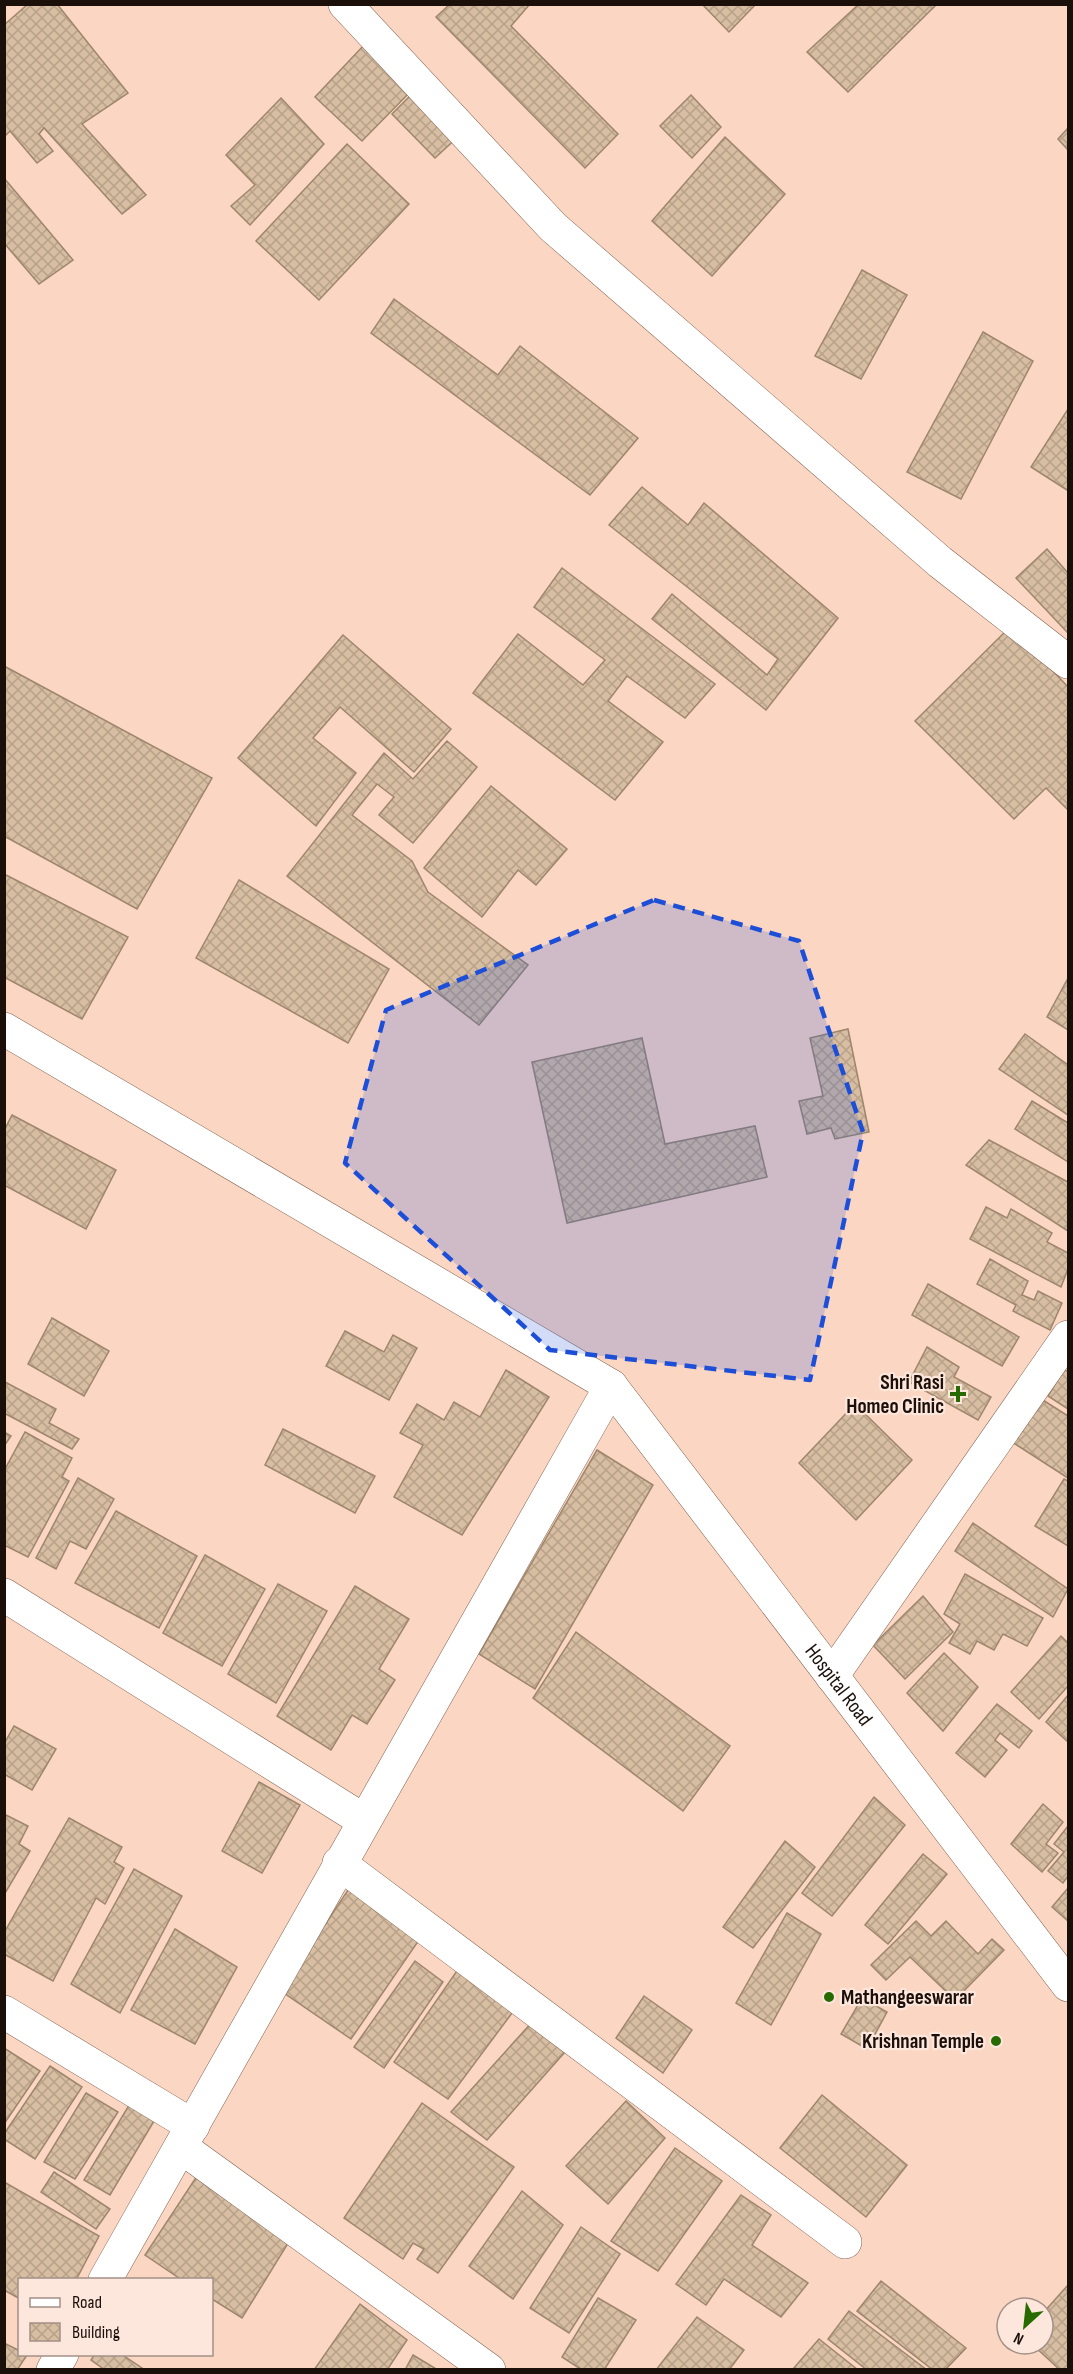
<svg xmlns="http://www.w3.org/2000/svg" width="1073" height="2374" font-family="'Sofia Sans Condensed',sans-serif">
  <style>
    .building { fill: url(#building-cross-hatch); stroke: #9e866c; stroke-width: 1.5 }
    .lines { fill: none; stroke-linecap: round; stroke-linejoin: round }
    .minor-casing { stroke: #826352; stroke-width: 34 }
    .secondary-casing { stroke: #826352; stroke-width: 34 }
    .minor { stroke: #fff; stroke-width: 33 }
    .secondary { stroke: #fff; stroke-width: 33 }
    .marked { fill: #1d4ed8; fill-opacity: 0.2; stroke: #1d4ed8; stroke-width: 4.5; stroke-dasharray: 12 8; stroke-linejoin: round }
    .poi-dot { fill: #266a00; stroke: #fde6db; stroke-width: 2 }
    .labels { text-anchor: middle; stroke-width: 4.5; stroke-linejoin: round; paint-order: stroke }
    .poi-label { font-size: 21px; font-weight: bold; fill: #1b0f09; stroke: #fde6db; text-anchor: end }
    .street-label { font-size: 21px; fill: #1b0f09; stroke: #fde6db }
  </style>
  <defs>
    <pattern id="building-cross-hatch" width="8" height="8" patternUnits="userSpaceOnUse" patternTransform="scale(1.5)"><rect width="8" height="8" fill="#d7bda1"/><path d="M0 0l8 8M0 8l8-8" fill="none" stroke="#b8a189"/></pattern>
  </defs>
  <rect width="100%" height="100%" fill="#fad6c3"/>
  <g class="building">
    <path d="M28,4h29l71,89 -46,31 64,71 -24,19 -78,-86 -5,6 14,17 -16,12 -27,-32 -6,6v-112z"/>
    <path d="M450,4h80l-19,22 107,108 -33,34 -149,-151z"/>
    <path d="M702,4h54l-27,28z"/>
    <path d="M859,4h78l-89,88 -41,-40z"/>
    <path d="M365,44l47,46 -50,51 -47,-44z"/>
    <path d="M417,89l44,45 -26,24 -43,-44z"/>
    <path d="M691,95l30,32 -29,31 -32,-32z"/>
    <path d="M281,98l43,46 -74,81 -19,-19 24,-21 -29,-30z"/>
    <path d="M1068,128v22l-10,-11z"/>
    <path d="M725,137l60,57 -73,82 -60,-55z"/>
    <path d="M347,144l62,60 -90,96 -63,-59z"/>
    <path d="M4,178l69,82 -34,24 -35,-41z"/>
    <path d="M862,270l45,25 -46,84 -46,-23z"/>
    <path d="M394,299l104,76 22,-29 118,92 -48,57 -219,-162z"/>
    <path d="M983,332l50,29 -72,138 -54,-27z"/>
    <path d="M1068,409v78l-1,3 -36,-23z"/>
    <path d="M642,487l46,38 16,-22 134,115 -72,92 -114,-91 20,-25 95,81 11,-16 -169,-134z"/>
    <path d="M1047,549l21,24v60l-52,-55z"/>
    <path d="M562,568l153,116 -30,34 -58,-42 -19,25 55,41 -48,58 -142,-107 45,-59 65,51 22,-25 -71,-53z"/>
    <path d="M1011,626l57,61v123l-22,-22 -32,31 -99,-98z"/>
    <path d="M343,635l108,94 -37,43 -74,-65 -27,31 43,35 -40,53 -78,-68z"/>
    <path d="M4,666l208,112 -75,131 -133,-73z"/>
    <path d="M447,741l30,26 -64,76 -34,-28 15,-18 -17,-13 -25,31 60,46 16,31 100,73 -49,60 -192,-149 97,-123 29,26z"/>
    <path d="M491,786l76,63 -31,36 -18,-15 -36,47 -58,-49z"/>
    <path d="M4,874l124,63 -46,82 -78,-42z"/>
    <path d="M239,880l150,89 -41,74 -152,-85z"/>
    <path d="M1068,978v52l-21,-13z"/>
    <path d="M848,1029l21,103 -34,7 -4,-11 -24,6 -8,-33 24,-5 -13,-58z"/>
    <path d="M1025,1034l43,31v50l-69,-46z"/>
    <path d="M642,1038l23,106 90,-18 12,51 -200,46 -35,-161z"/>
    <path d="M1032,1101l36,22v39l-53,-33z"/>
    <path d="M12,1115l104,55 -30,59 -82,-44v-54z"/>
    <path d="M989,1140l79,42v49l-102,-66z"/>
    <path d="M986,1207l21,11 4,-9 41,24 -5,9 21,11v16l-7,18 -91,-48z"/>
    <path d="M990,1259l38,22 -6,14 12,5 4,-9 24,12 -12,27 -37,-19 3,-6 -39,-21z"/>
    <path d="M928,1284l91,53 -17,29 -90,-51z"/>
    <path d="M52,1318l57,33 -25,45 -56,-32z"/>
    <path d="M345,1331l39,21 9,-17 24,13 -28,52 -63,-34z"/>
    <path d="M927,1347l32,20 -5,10 37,20 -13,23 -69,-38z"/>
    <path d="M1064,1369l4,3v37l-20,-13z"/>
    <path d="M506,1370l43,27 -87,138 -68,-38 29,-52 -23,-12 17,-29 27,16 10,-18 26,15z"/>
    <path d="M5,1382l51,27 -7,14 30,16 -7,10 -68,-36z"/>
    <path d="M1035,1395l33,21v62l-59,-38z"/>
    <path d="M855,1404l57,56 -56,60 -57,-57z"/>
    <path d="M283,1429l92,47 -20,37 -90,-48z"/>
    <path d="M4,1432l7,4 -7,10z"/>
    <path d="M25,1432l47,26 -10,19 7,4 -41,76 -24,-12v-74z"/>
    <path d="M597,1450l56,35 -118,204 -56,-35z"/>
    <path d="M78,1478l36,21 -28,50 -16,-8 -14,28 -20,-11z"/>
    <path d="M1064,1479l4,2v65l-33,-20z"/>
    <path d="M116,1511l81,45 -38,72 -84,-45z"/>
    <path d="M973,1523l95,66 -15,28 -98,-66z"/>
    <path d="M205,1555l60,34 -43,77 -59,-33z"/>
    <path d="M965,1574l78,44 -16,28 -24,-12 -9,16 -17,-9 -7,13 -21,-11 11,-19 -16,-10z"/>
    <path d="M278,1584l49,27 -51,92 -48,-29z"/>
    <path d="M355,1586l54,33 -30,50 16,11 -28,44 -15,-9 -21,35 -54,-34z"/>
    <path d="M923,1596l30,36 -48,47 -32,-34z"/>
    <path d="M576,1632l154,114 -47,65 -150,-113z"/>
    <path d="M1061,1636l7,7v43l-29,33 -28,-27z"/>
    <path d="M944,1653l34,34 -35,44 -36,-38z"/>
    <path d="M1068,1695v47l-22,-20z"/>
    <path d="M997,1704l35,27 -13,17 -19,-15 -5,7 12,10 -22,27 -29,-24z"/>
    <path d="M14,1726l42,23 -24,41 -28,-16v-30z"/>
    <path d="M259,1782l41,23 -38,68 -40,-22z"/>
    <path d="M874,1797l31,28 -73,91 -30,-23z"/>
    <path d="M1043,1804l20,18 -17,22 12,9 -16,19 -31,-28z"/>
    <path d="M4,1814l24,12 -9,18 11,7 -26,44z"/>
    <path d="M69,1818l53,29 -8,15 10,6 -19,36 -9,-6 -43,83 -49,-27v-21z"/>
    <path d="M1068,1826v50l-5,7 -15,-12 16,-19 -10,-8z"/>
    <path d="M785,1841l30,26 -62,81 -30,-21z"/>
    <path d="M923,1854l24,20 -59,70 -23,-19z"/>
    <path d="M134,1869l48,27 -62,117 -49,-29z"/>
    <path d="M350,1887l69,53 -68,99 -70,-48z"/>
    <path d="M1068,1888v33l-16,-14z"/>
    <path d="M787,1913l34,21 -50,91 -35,-22z"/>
    <path d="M916,1921l15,15 15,-15 32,33 14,-15 12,11 -49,50 -45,-43 -24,23 -15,-15z"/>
    <path d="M175,1929l62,38 -42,77 -64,-34z"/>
    <path d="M415,1961l28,21 -59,86 -30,-21z"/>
    <path d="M461,1965l54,44 -67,90 -54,-37z"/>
    <path d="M644,1996l48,34 -29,43 -47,-35z"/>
    <path d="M862,1998l25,14 -20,37 -26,-15z"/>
    <path d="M533,2021l32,31 -78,88 -36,-28z"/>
    <path d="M4,2048l36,23 -36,53z"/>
    <path d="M50,2066l32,21 -47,72 -31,-20v-5z"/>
    <path d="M86,2093l32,19 -43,67 -31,-17z"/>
    <path d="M822,2095l85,70 -41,52 -86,-69z"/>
    <path d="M626,2101l39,37 -57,66 -42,-38z"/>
    <path d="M131,2102l26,14 -47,79 -26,-15z"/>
    <path d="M422,2103l92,64 -76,106 -21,-14 7,-10 -11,-6 -10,16 -59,-41z"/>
    <path d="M675,2148l47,33 -64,90 -47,-30z"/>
    <path d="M54,2172l56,37 -14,20 -55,-37z"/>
    <path d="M197,2176l93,64 -48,78 -30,-19v-19h-30l-37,-25z"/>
    <path d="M4,2182l95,54 -23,44h-56v19l-16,-9z"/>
    <path d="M522,2191l41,34 -50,74 -44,-33z"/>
    <path d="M741,2195l30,20 -19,30 56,38 -27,34 -57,-38 -18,26 -30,-21z"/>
    <path d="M581,2227l39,27 -51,79 -39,-25z"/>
    <path d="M881,2281l85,67 -21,22h-12l-76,-59z"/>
    <path d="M1068,2285v85h-8l-28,-26h11v-31z"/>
    <path d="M598,2298l38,22 -32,50h-22l-20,-13z"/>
    <path d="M360,2304l47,36 -20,30h-73z"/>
    <path d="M849,2311l78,59h-60l-39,-31z"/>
    <path d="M697,2317l47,33 -15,20h-73z"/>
    <path d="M819,2339l39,31 -65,-1z"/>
    <path d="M4,2343l16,8v3l7,1 -10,15h-13z"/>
    <path d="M95,2354h26l24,16h-40l-14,-10z"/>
    <path d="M413,2355l25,15h-33z"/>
  </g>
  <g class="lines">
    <g class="minor-casing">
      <g id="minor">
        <path d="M345,4l208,223 387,335 128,100"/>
        <path d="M4,1595l359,225"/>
        <path d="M832,1676l236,-339"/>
        <path d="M339,1863l506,379"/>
        <path d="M4,2012l189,114"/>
        <path d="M181,2147l308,223"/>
        <path d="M105,2280l506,-894"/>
        <path d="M53,2370l9,-16"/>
      </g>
    </g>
    <g class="secondary-casing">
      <g id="secondary">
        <path id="s1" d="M4,1029l607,357 457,599"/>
      </g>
    </g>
    <use href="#minor" class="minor"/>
    <use href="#secondary" class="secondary"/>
  </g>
  <path class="marked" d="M654,900l145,41 64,191 -53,248 -260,-30 -205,-187 41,-153z"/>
  <g class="poi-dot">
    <path d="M955 1385h6v6h6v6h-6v6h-6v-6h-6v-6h6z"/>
    <circle cx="829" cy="1997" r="6"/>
    <circle cx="996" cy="2041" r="6"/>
  </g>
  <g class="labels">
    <g class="poi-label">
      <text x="944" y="1389">Shri Rasi<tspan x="944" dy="24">Homeo Clinic</tspan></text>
      <text x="841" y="2004" text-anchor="start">Mathangeeswarar</text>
      <text x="984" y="2048">Krishnan Temple</text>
    </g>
    <g class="street-label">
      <text dy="7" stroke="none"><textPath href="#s1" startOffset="1080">Hospital Road</textPath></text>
    </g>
  </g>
  <rect width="1073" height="2374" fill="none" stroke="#1b0f09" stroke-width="12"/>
  <rect x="18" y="2278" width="195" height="78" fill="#fde6db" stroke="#a39087" stroke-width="1.5"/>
  <rect x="30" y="2298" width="30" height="9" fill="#ffffff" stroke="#a39087" stroke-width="1.5"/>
  <text x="72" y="2308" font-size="18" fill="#1b0f09">Road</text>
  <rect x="30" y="2323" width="30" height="18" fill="url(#building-cross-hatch)" stroke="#a39087" stroke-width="1.5"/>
  <text x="72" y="2338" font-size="18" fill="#1b0f09">Building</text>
  <g transform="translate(1025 2326) rotate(207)"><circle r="28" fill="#fde6db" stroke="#a39087" stroke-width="1.5"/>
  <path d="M0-4.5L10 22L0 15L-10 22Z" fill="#266a00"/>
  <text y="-9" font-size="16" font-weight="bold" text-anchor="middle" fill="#1b0f09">N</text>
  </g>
</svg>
